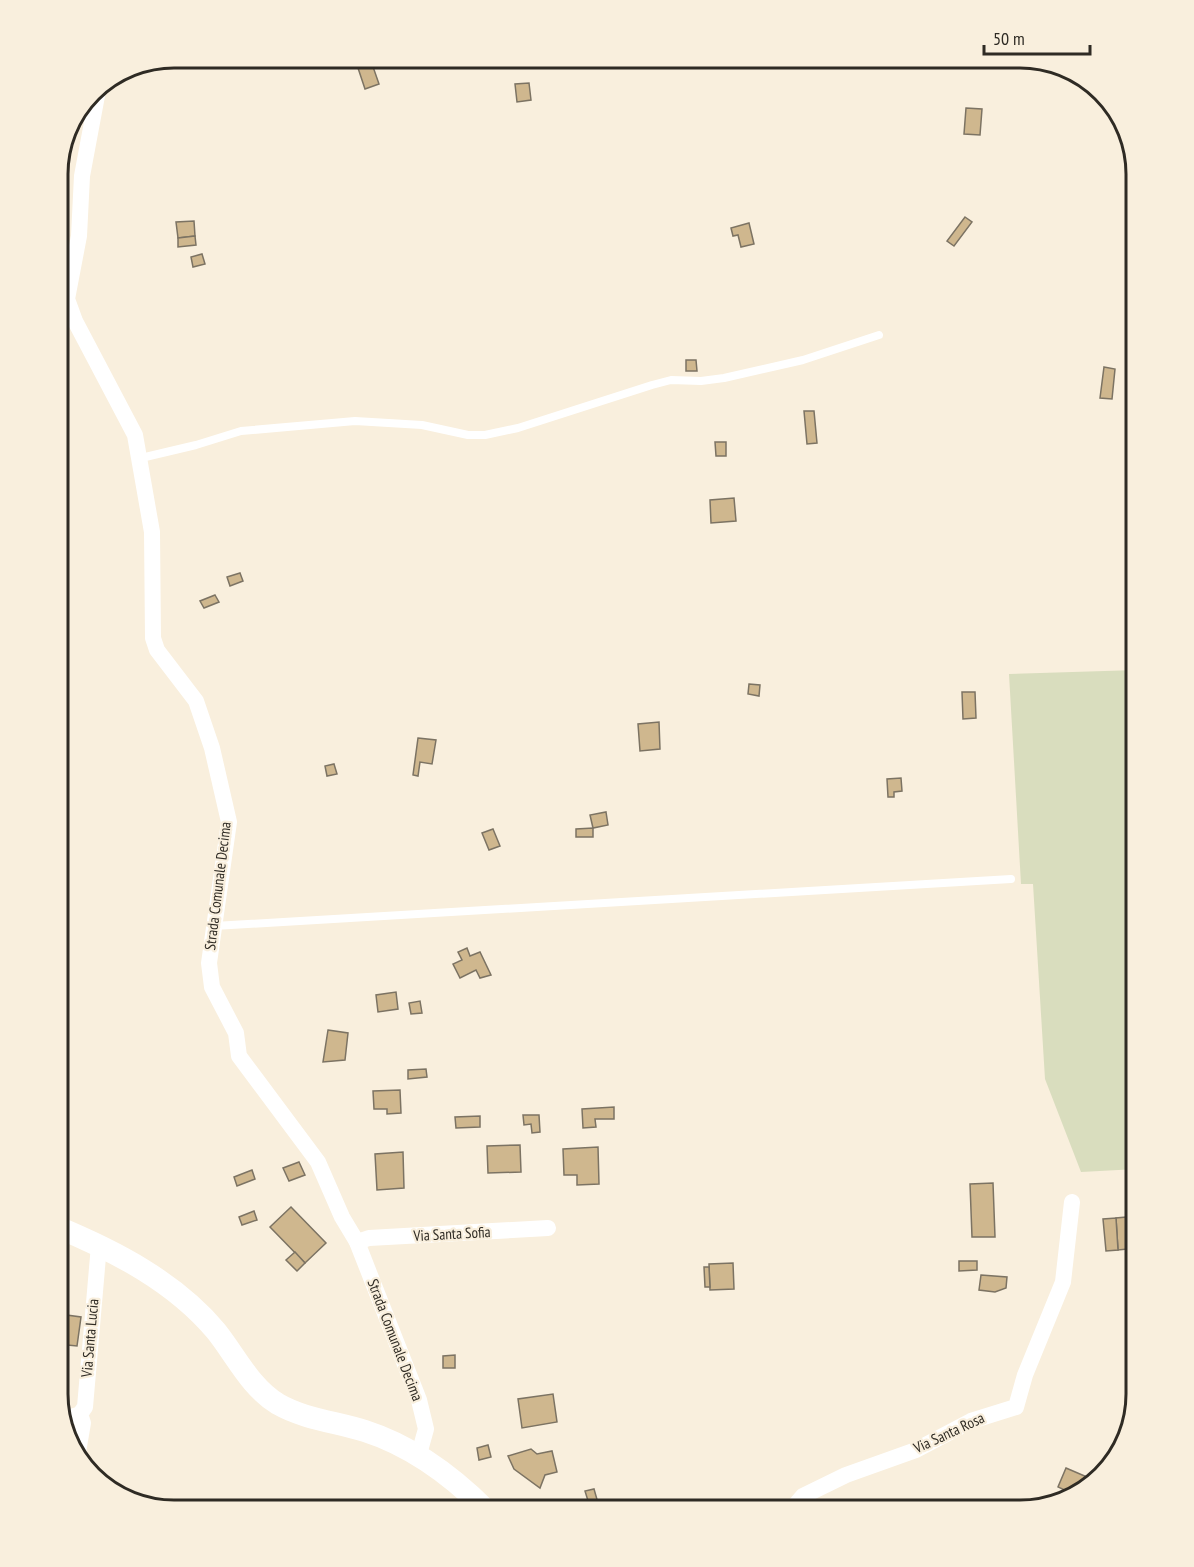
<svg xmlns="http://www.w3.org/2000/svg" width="1194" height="1567" font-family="'PT Sans Narrow',sans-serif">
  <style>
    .green { fill: #d9ddbe }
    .building { fill: #cfb78e; stroke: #7c7363; stroke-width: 1.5 }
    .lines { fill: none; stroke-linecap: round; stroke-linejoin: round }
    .lane { stroke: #fff; stroke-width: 8 }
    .street { stroke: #fff; stroke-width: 16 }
    .secondary { stroke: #fff; stroke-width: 22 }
    .labels { text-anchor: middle; stroke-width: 4.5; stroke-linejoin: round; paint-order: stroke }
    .street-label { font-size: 15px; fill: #2f2b24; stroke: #f9efdd }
    .rim { fill: none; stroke: #2f2b24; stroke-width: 3 }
  </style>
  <rect width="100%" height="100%" fill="#f9efdd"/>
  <path class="green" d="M1137,670v499l-56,3 -36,-93 -12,-195h-12l-12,-210z"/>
  <g class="building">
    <path d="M371,61l8,23 -14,5 -8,-24z"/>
    <path d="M529,83l2,17 -14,2 -2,-18z"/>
    <path d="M966,108l16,1 -2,26 -16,-1z"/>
    <path d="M965,217l7,5 -18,24 -7,-5z"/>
    <path d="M194,221l1,15 -17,2 -2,-16z"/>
    <path d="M749,223l5,21 -13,3 -3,-12 -5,1 -2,-8z"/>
    <path d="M195,236l1,9 -18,2v-9z"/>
    <path d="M202,254l3,10 -12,3 -2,-10z"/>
    <path d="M686,360h10l1,11h-11z"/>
    <path d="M1104,367l11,2 -3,30 -12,-1z"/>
    <path d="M804,411h10l3,32 -10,1z"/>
    <path d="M715,442h11v14h-10z"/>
    <path d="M734,498l2,23 -25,2 -1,-23z"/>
    <path d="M240,573l3,8 -13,5 -3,-9z"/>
    <path d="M215,595l4,7 -15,6 -4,-7z"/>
    <path d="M749,684l11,1 -1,11 -11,-2z"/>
    <path d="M962,692h13l1,26 -13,1z"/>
    <path d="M659,722l1,27 -20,2 -2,-27z"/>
    <path d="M418,738l18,2 -4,24 -12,-2 -2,14 -5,-1z"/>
    <path d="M334,764l3,10 -10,2 -2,-10z"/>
    <path d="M901,778l1,13 -8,1v5h-6l-1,-18z"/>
    <path d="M606,812l2,13 -15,3 -3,-13z"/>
    <path d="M593,828v9h-17v-8z"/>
    <path d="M493,829l7,17 -11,4 -7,-17z"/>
    <path d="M467,948l3,8 10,-4 11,23 -11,3 -4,-8 -16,8 -7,-14 9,-4 -4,-8z"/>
    <path d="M396,992l2,17 -20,3 -2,-17z"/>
    <path d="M420,1001l2,12 -11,1 -2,-11z"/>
    <path d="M328,1030l20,3 -3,27 -22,2z"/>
    <path d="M426,1069l1,8 -19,2v-9z"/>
    <path d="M400,1090l1,23 -14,1v-5h-13l-1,-18z"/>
    <path d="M614,1107v12h-19l1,8 -13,1 -1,-19z"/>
    <path d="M523,1115h16l1,17 -8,1 -1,-9 -7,1z"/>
    <path d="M480,1116v11l-24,1 -1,-11z"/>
    <path d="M520,1145l1,27 -33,1 -1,-27z"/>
    <path d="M598,1147l1,37 -22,1v-10h-13l-1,-26z"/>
    <path d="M403,1152l1,36 -27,2 -2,-36z"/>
    <path d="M299,1162l6,13 -16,6 -6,-13z"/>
    <path d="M252,1170l3,9 -18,7 -3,-9z"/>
    <path d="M993,1183l2,54h-23l-2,-53z"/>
    <path d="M291,1207l35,36 -21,20 -35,-36z"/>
    <path d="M254,1211l3,9 -15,5 -3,-8z"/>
    <path d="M1137,1216v32l-19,2 -2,-32z"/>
    <path d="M1116,1218l2,32 -12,1 -3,-32z"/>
    <path d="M295,1252l10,11 -8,8 -11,-11z"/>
    <path d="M959,1261h18v9l-18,1z"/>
    <path d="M733,1263l1,26 -24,1 -1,-26z"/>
    <path d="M704,1267h5l1,20h-5z"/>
    <path d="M981,1275l26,2 -1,11 -11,4 -16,-2z"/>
    <path d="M59,1314l22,3 -4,29 -20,-2z"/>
    <path d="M455,1355v13h-12v-12z"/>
    <path d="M553,1394l4,28 -35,6 -4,-29z"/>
    <path d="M488,1445l3,12 -12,3 -2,-12z"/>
    <path d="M531,1449l6,5 15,-3 5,21 -12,3 -5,13 -26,-19 -6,-13z"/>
    <path d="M1066,1468l28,12v1l-9,10 -12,3 -15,-7z"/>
    <path d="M594,1489l6,21h-6l-2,-6h-3l-4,-13z"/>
  </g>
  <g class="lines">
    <g class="lane">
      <path d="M141,458l55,-13 45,-14 114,-10 67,4 46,10h17l33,-7 134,-43 19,-5 30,1 23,-3 79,-18 76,-25"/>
      <path d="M214,926l797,-47"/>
    </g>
    <g class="street">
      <path d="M99,85l-17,91 -3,60 -12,63 8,22 60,114 17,97 1,106 4,12 39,51 16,47 17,74 -20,141 3,24 24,46 3,23 79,106 24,55 15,25 62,158 7,29 -7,25"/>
      <path d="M357,1242l12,-4 179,-10"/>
      <path d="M65,1419l15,-5 5,-7 14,-162"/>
      <path d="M77,1458l6,-35 -3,-9"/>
      <path d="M791,1510l12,-14 43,-21 70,-25 55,-29 45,-14 9,-32 38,-93 9,-80"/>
    </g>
    <path class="secondary" d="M57,1227c58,24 118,55 159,104 20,25 34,56 62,73 26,15 58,18 87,27 47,15 86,44 121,79"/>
  </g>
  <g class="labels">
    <g class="street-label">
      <text transform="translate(218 886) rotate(-83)" y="5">Strada Comunale Decima</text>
      <text transform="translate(452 1234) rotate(-3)" y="5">Via Santa Sofia</text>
      <text transform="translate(90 1338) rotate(-85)" y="5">Via Santa Lucia</text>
      <text transform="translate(395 1340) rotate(69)" y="5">Strada Comunale Decima</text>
      <text transform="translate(949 1433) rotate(-25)" y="5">Via Santa Rosa</text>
    </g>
  </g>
  <path d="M0 0H1194V1567H0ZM174 68H1020A106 106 0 0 1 1126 174V1394A106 106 0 0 1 1020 1500H174A106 106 0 0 1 68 1394V174A106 106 0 0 1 174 68Z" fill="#f9efdd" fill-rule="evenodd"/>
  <path class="rim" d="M174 68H1020A106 106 0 0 1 1126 174V1394A106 106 0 0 1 1020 1500H174A106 106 0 0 1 68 1394V174A106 106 0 0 1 174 68Z"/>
  <path d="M984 45v9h106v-9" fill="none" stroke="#2f2b24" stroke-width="3"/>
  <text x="993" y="45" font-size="18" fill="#2f2b24" stroke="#f9efdd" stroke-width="4.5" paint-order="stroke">50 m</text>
</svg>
